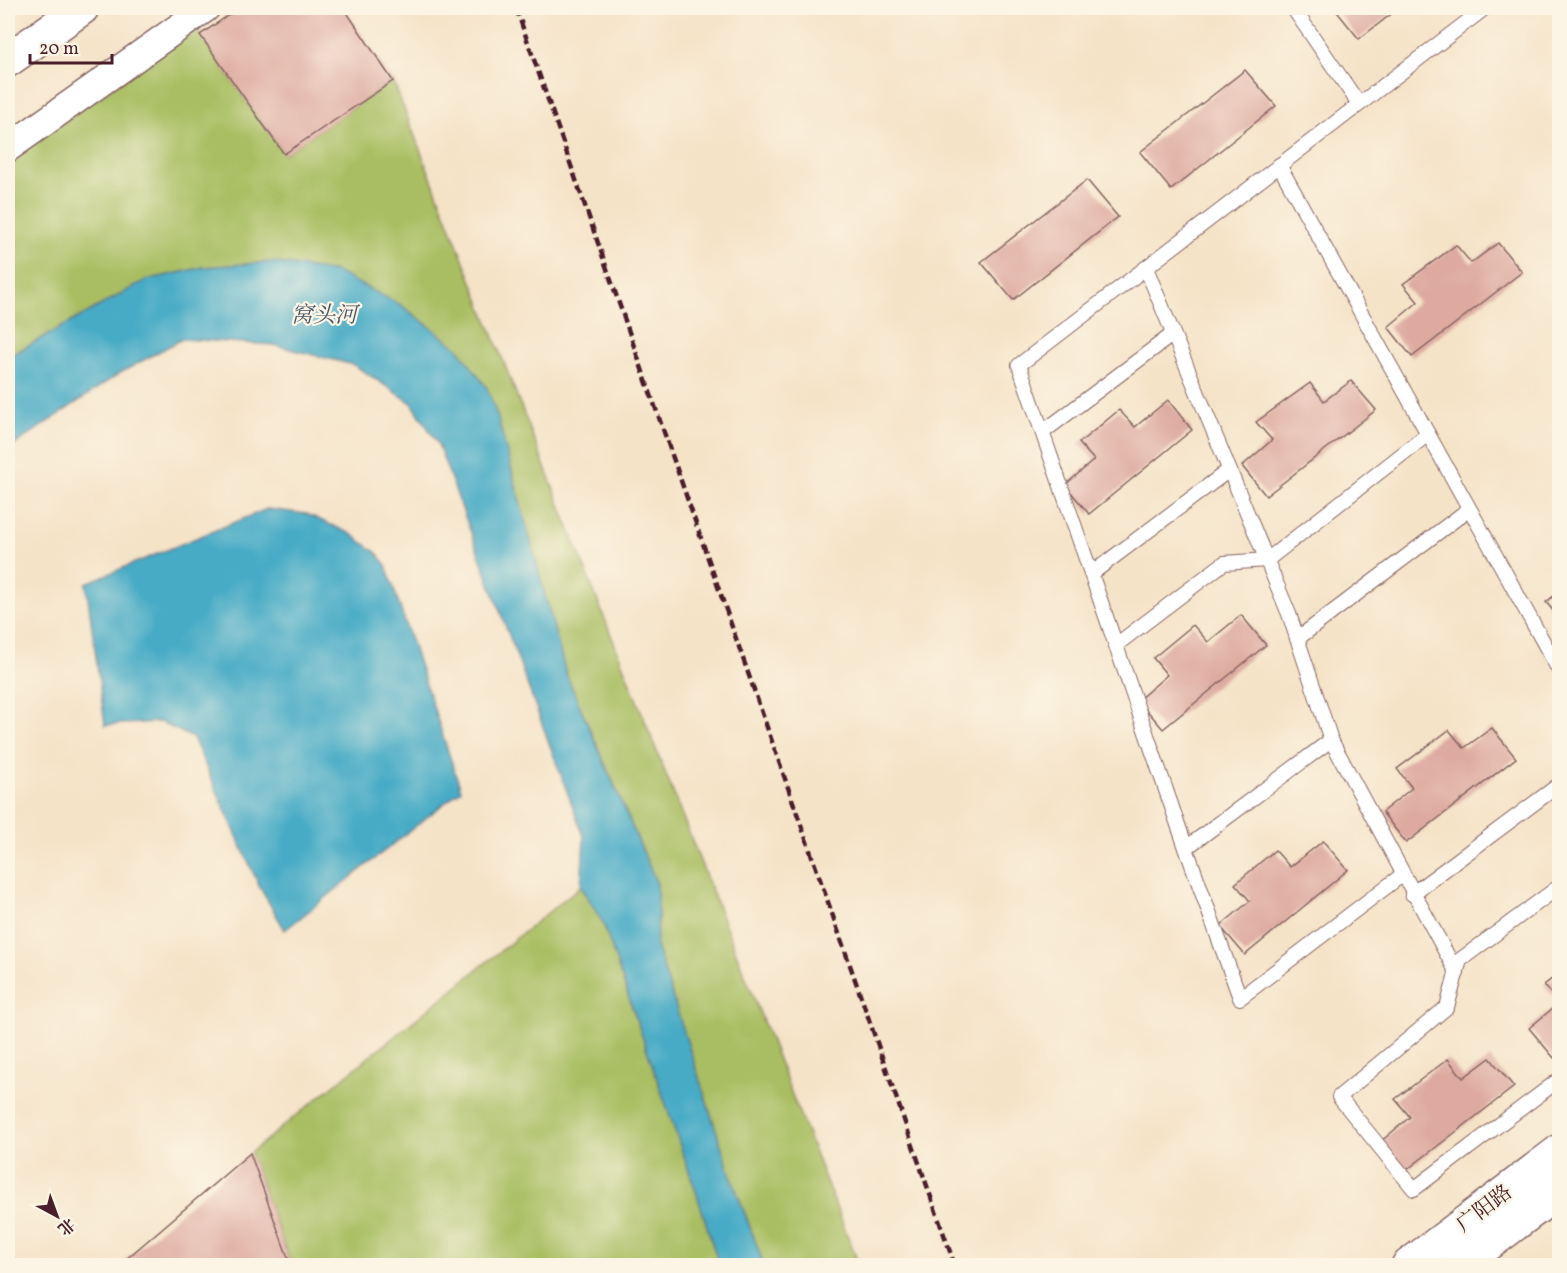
<svg xmlns="http://www.w3.org/2000/svg" width="1567" height="1273" font-family="Vollkorn,'Noto Serif SC',serif">
  <style>
    .green { fill: #a9be62; stroke: #7a6e46; stroke-width: 1.5 }
    .water { fill: #46abc6; stroke: #486578; stroke-width: 1.5 }
    .building { fill: #deaaa0 }
    .lines { fill: none; stroke-linecap: round; stroke-linejoin: round }
    .service-casing { stroke: #866462; stroke-width: 16 }
    .minor-casing { stroke: #866462; stroke-width: 30 }
    .tertiary-casing { stroke: #866462; stroke-width: 36 }
    .trunk-casing { stroke: #866462; stroke-width: 36 }
    .service { stroke: #fff; stroke-width: 14 }
    .minor { stroke: #fff; stroke-width: 27 }
    .tertiary { stroke: #fff; stroke-width: 33 }
    .trunk { stroke: #fff; stroke-width: 33 }
    .rail { stroke: #4a1f2b; stroke-width: 4.5; stroke-dasharray: 9 4.5; stroke-linecap: butt }
    .labels { text-anchor: middle; stroke-width: 4.5; stroke-linejoin: round; paint-order: stroke }
    .street-label { font-size: 21px; fill: #4a1f2b; stroke: #fcf5e5 }
    .water-label { font-size: 22px; font-style: italic; fill: #485769; stroke: #fcf5e5 }
  </style>
  <rect width="100%" height="100%" fill="#fcf5e5"/>
  <filter id="ink" filterUnits="userSpaceOnUse"><feTurbulence type="fractalNoise" baseFrequency=".0167" numOctaves="2"/><feDisplacementMap in="SourceGraphic" scale="12" xChannelSelector="R" yChannelSelector="G"/><feConvolveMatrix kernelMatrix="1 2 1 2 8 2 1 2 1" color-interpolation-filters="sRGB"/></filter>
  <filter id="wash" filterUnits="userSpaceOnUse"><feTurbulence type="fractalNoise" baseFrequency=".008" numOctaves="4" result="noise"/><feDisplacementMap in="SourceGraphic" scale="24" xChannelSelector="R" yChannelSelector="G"/><feGaussianBlur stdDeviation="1.35" result="paint"/><feColorMatrix in="noise" values="0 0 0 0 0 0 0 0 0 0 0 0 0 0 0 0 0 1.4 0 .05"/><feComposite in="paint" operator="in"/></filter>
  <g filter="url(#wash)">
    <rect width="100%" height="100%" fill="#f5e3c8"/>
    <g class="green">
      <path d="M196,29l88,125 109,-73 466,1184h-95l-32,-86 -76,-233 2,-25 -1,-37 -91,-210 -69,-259 -161,-143 -64,-10 -68,5 -57,13 -139,77v-196z"/>
      <path d="M581,886l22,37 94,271 22,71h-428l-41,-112z"/>
    </g>
    <g class="water">
      <path d="M272,262l64,10 65,33 57,43 29,40 10,27 69,259 91,210 1,37 -2,25 76,233 32,86h-45l-22,-71 -94,-271 -22,-37 3,-49 -146,-393 -26,-41 -58,-38 -80,-20 -92,-6 -62,34 -112,76v-92l138,-77 58,-13z"/>
      <path d="M267,509l40,5 44,20 26,19 9,12 75,225 -176,140 -25,-42 -67,-150 -33,-16 -55,3 -19,-142z"/>
    </g>
    <g id="blocks">
      <g class="building">
        <path d="M239,8h105l49,73 -109,73 -84,-119z"/>
        <path d="M1334,8h65l-40,31z"/>
        <path d="M1245,70l31,36 -105,84 -31,-38z"/>
        <path d="M1087,180l31,37 -105,83 -32,-38z"/>
        <path d="M1498,243l24,29 -110,85 -24,-30 30,-25 -15,-18 53,-39 15,18z"/>
        <path d="M1351,381l25,29 -110,86 -24,-30 30,-26 -16,-18 54,-39 14,18z"/>
        <path d="M1168,400l24,30 -103,84 -24,-29 29,-25 -15,-17 40,-33 16,17z"/>
        <path d="M1560,591v28l-14,-17z"/>
        <path d="M1241,615l25,30 -103,84 -25,-29 29,-25 -14,-17 40,-33 15,17z"/>
        <path d="M1492,728l24,30 -110,85 -24,-31 30,-24 -15,-19 52,-39 15,18z"/>
        <path d="M1323,841l25,29 -103,85 -25,-29 30,-25 -15,-17 40,-34 15,17z"/>
        <path d="M1560,973v81l-6,4 -25,-30 30,-25 -15,-18z"/>
        <path d="M1490,1058l24,29 -110,85 -24,-30 30,-25 -15,-18 53,-40 15,19z"/>
        <path d="M250,1153l41,113h-173z"/>
      </g>
    </g>
  </g>
  <g filter="url(#ink)">
    <use href="#blocks" fill-opacity="0" stroke="#866462" stroke-width="1.5"/>
    <g class="lines">
      <g class="service-casing">
        <g id="service">
          <path d="M1293,8l66,96"/>
          <path d="M1279,165l281,507"/>
          <path d="M1146,268l143,346 42,126 126,233"/>
          <path d="M1043,432l130,-98"/>
          <path d="M1091,574l138,-104"/>
          <path d="M1297,639l172,-130"/>
          <path d="M1116,645l108,-82 43,-3 161,-126"/>
          <path d="M1186,848l145,-108"/>
          <path d="M1402,875l-162,123 -54,-150 -167,-483 466,-357"/>
          <path d="M1560,886l-100,74 -13,47 -108,90 75,92 146,-110"/>
          <path d="M1412,894l148,-110"/>
        </g>
      </g>
      <g class="minor-casing">
        <path id="minor" d="M8,148l198,-140"/>
      </g>
      <g class="tertiary-casing">
        <g id="tertiary">
          <path d="M1408,1266l152,-115"/>
          <path d="M1459,1266l101,-76"/>
        </g>
      </g>
      <g class="trunk-casing">
        <path id="trunk" d="M8,60l74,-52"/>
      </g>
      <use href="#service" class="service"/>
      <use href="#minor" class="minor"/>
      <use href="#tertiary" class="tertiary"/>
      <use href="#trunk" class="trunk"/>
      <path class="rail" d="M516,8l439,1258"/>
    </g>
  </g>
  <g class="labels">
    <g class="street-label">
      <text transform="translate(1484 1208) rotate(-37)" y="7">广阳路</text>
    </g>
    <g class="water-label">
      <text x="324" y="322">窝头河</text>
    </g>
  </g>
  <rect width="1567" height="1273" fill="none" stroke="#fcf5e5" stroke-width="30"/>
  <g transform="translate(57 1216) rotate(139)" stroke="#fcf5e5" stroke-width="4.5" paint-order="stroke">
  <path d="M0-4.5L10 22L0 15L-10 22Z" fill="#4a1f2b"/>
  <text y="-9" font-size="16" font-weight="bold" text-anchor="middle" fill="#4a1f2b">北</text>
  </g>
  <path d="M30 54v9h82v-9" fill="none" stroke="#4a1f2b" stroke-width="3"/>
  <text x="39" y="54" font-size="18" fill="#4a1f2b" stroke="#fcf5e5" stroke-width="4.5" paint-order="stroke">20 m</text>
</svg>
